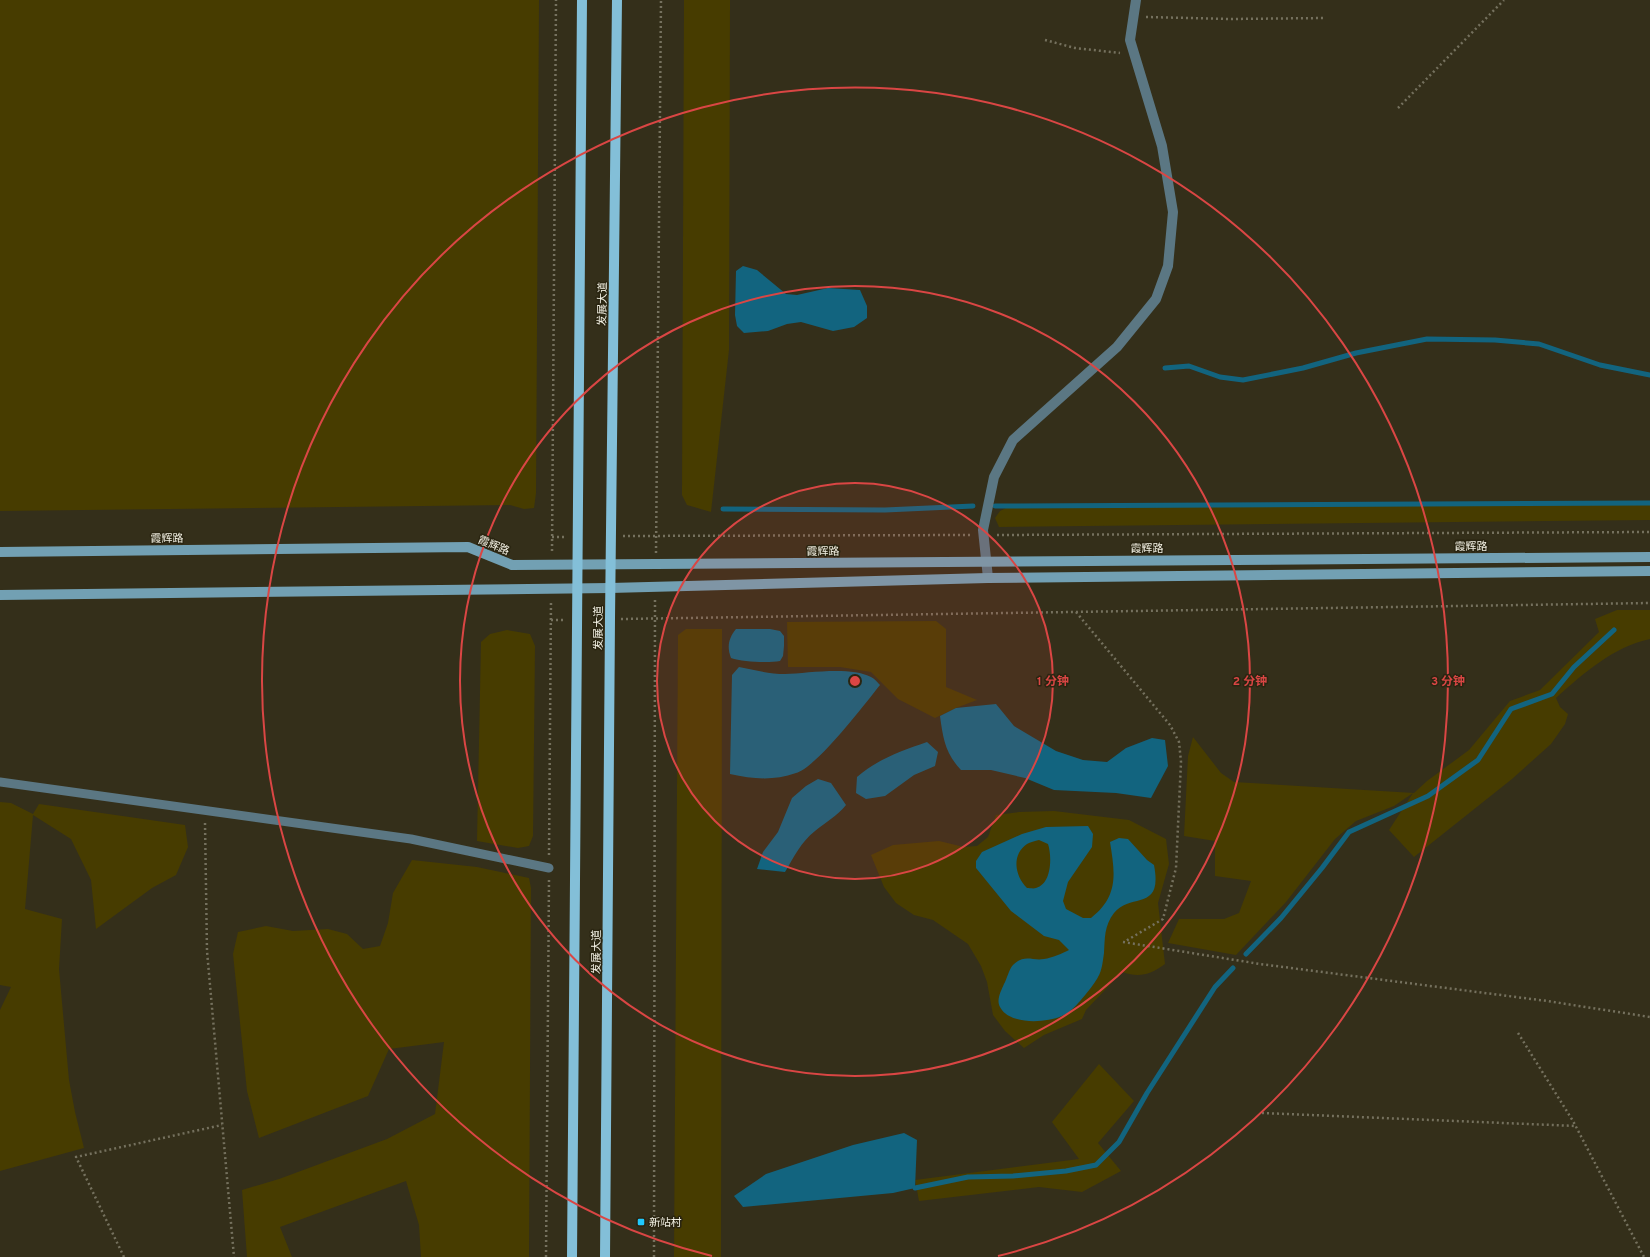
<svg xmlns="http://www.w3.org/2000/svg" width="1650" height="1257" font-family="Overpass,'Noto Sans SC',sans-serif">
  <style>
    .green { fill: #473c00 }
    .water { fill: #12647f; fill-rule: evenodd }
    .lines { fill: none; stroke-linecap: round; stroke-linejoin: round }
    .stream { stroke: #12647f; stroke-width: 5 }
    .path { stroke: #75715e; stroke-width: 2.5; stroke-dasharray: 2 3; stroke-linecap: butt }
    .lane { stroke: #5b7783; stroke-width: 9 }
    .street { stroke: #5b7783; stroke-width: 10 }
    .secondary { stroke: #72a0b3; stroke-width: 10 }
    .primary { stroke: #83bfd8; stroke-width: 10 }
    .ring { fill: none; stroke: #da4644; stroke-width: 2 }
    .poi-dot { fill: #20c9fd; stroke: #2a2511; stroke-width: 1.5 }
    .labels { text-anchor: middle; stroke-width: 3; stroke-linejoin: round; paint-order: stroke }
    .street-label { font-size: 11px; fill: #f3f1e4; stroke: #2a2511 }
    .poi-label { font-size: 11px; fill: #f3f1e4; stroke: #2a2511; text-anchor: start }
    .centre { fill: #da4644; stroke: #2a2511; stroke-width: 2 }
    .ring-label { font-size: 12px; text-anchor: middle; font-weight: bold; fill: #da4644; stroke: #2a2511; stroke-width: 3; stroke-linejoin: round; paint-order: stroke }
  </style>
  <rect width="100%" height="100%" fill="#342f1a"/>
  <g class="green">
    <path d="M0,0h539l-3,493 -2,15 -10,1 -14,-4 -510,6z"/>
    <path d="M684,0h46l-1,350 -18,162 -24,-7 -5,-10z"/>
    <path d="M1650,503v17l-651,7 -4,-9 5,-7 12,-6z"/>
    <path d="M1617,610h33v29c-37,8 -66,34 -94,59l4,9 8,7 -3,10 -14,20 -39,35 -98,78 -25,-27 24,-37 -19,13 -38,15 -21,18 -49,63 -50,53 -68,-12 11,-24h45l15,-6 12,-32 -36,-5v-35l-31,-5 4,-80 5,-19 28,36 13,9 180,11 13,-12 42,-31 41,-49 30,-11 59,-58 -4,-13z"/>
    <path d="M936,621l10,8v58l31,13 -21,8 -21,10 -37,-19 -27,-27 -31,-5h-52l-1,-45z"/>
    <path d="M686,629h36l-1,628h-47l4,-622z"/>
    <path d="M507,630l23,4 5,12 -2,190 -4,10 -11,2 -41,-7 4,-199 9,-8z"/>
    <path d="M0,802l11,1 22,11 6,-10 146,21 3,22 -12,28 -24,13 -56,41 -5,-49 -20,-41 -38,-24 -8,94 37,10 -3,50 10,111 6,32 9,36 -84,23v-161l11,-23 -11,-2z"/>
    <path d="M1054,811l75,9 37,19 3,25 -11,39 7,61c-15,11 -26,14 -43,8l-36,38 -4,9 -38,16 -20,13 -19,-17 -12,-16 -6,-33 -6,-16 -13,-22 -35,-24 -19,-5 -18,-12 -12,-16 -13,-32 22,-10 46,-4 25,6 13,-1 11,-9 8,-22 23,-3z"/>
    <path d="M412,860l65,7 52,11 2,10 -2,369h-108l-2,-32 -13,-44 -126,46 12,30h-45l-5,-67 37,-11 108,-40 48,-25 9,-72 -55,7 -21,47 -109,42 -12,-47 -14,-137 5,-22 28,-6 27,5 35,-2 19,5 16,15 17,-3 8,-23 5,-30z"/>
    <path d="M1099,1064l35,37 -36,42 23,28 -39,21 -43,-5 -120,14 -4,-21 164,-21 -27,-37z"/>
  </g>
  <g class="water">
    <path d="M743,266l14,4 29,24 11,1 31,-7 32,2 7,16v12l-13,9 -21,4 -32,-9 -14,2 -19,7 -24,2 -7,-7 -2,-11 1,-44z"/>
    <path d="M736,629h34l10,2 4,5v10l-1,10 -3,5c-12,2 -37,1 -49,-3 -4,-11 -3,-19 5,-29z"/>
    <path d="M739,667c15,3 31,7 46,7 23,-1 66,-8 86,3 4,2 7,6 9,8 -16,20 -63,82 -84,88 -23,8 -43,6 -66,1l2,-99z"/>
    <path d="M996,704l18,22 42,25 27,9 24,2 19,-14 26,-10 13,2 3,26 -17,32 -35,-5 -62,-3 -29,-12 -34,-8h-30c-16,-17 -18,-32 -21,-54l16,-8z"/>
    <path d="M927,742l11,10 -3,14 -21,9 -29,21 -19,3 -10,-6 1,-16c21,-18 44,-26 70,-35z"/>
    <path d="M818,779l13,4 15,22c-9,11 -20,17 -31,26 -14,11 -21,26 -30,41l-28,-3 6,-17 15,-20 14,-34 14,-12z"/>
    <path d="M1088,826l5,8 -1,13 -24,35 -5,19 3,8 17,9h8c28,-22 24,-45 19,-76l9,-4 9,1 19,21 7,5c9,47 -23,27 -40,48 -10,13 -9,25 -10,40 -1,7 -2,18 -6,24 -4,8 -21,29 -29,35 -14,11 -59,15 -69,-5 -4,-7 1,-16 4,-23 3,-5 5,-15 9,-19 11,-11 19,-4 31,-6 8,-1 19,-6 25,-9l-10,-10 -15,-4 -33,-25 -35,-43v-7l6,-9 40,-18 24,-7zM1039,840l9,4c4,12 4,40 -12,44 -2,1 -7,0 -9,0 -12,-12 -16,-33 0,-44 3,-2 8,-3 12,-4z"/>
    <path d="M904,1133l13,7 -2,48 -22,5 -150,14 -9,-11 32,-22 87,-29z"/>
  </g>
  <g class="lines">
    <g class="stream">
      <path d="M1165,368l24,-2 31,11 23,3 60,-12 53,-15 71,-14 68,1 44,4 61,21 50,10"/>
      <path d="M995,506l655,-3"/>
      <path d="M723,509l162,1 88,-4"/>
      <path d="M1246,954l35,-36 41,-50 27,-36 79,-36 50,-36 33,-51 41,-15 22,-27 40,-37"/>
      <path d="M915,1188l53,-11 45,-1 53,-5 30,-6 23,-23 28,-49 68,-106 18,-19"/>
    </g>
    <g class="path">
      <path d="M1146,17l85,2 94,-1"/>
      <path d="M1045,40l30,8 45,5"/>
      <path d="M1398,108l106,-108"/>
      <path d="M997,535l653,-3"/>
      <path d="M623,536l349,-1"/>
      <path d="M552,537h14"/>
      <path d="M552,551l4,-551"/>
      <path d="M656,553l5,-553"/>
      <path d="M1076,612l94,113 9,17 2,20 -5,106 -13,51 -39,23"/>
      <path d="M621,619l1029,-16"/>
      <path d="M551,620h13"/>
      <path d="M205,823l2,128 27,306"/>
      <path d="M549,855l2,-255"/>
      <path d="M1123,942l137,22 287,37 103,16"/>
      <path d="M1518,1033l55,88 71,136"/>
      <path d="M1262,1113l314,13"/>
      <path d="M124,1257l-48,-100 146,-32"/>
      <path d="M546,1257l3,-377"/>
      <path d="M654,1257l1,-657"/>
    </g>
    <path class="lane" d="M0,782l411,57 138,29"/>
    <path class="street" d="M988,578l-5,-48 11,-53 19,-37 104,-93 39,-48 12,-33 5,-54 -11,-66 -32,-106 6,-40"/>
    <g class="secondary">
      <path d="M0,552l468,-5 44,18 1138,-8"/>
      <path d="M0,595l610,-7 378,-10 662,-7"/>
    </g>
    <g class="primary">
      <path d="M572,1257l10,-1257"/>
      <path d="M605,1257l5,-638 7,-619"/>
    </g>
  </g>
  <circle cx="855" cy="681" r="198" fill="#da4644" fill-opacity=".12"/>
  <g class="ring">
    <circle cx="855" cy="681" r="198"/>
    <circle cx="855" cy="681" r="395"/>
    <path d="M712 1256A593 593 0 1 1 998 1256"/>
  </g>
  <rect class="poi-dot" x="637" y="1218" width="8" height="8" rx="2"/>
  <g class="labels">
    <g class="street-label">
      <text transform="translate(602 304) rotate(-89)" y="4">发展大道</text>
      <text transform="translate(167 538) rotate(-1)" y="4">霞辉路</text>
      <text transform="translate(494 545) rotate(22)" y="4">霞辉路</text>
      <text x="1471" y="550">霞辉路</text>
      <text x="1147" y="552">霞辉路</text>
      <text transform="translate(823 551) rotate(-1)" y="4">霞辉路</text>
      <text transform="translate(598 628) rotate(-90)" y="4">发展大道</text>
      <text transform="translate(596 952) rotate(-90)" y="4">发展大道</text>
    </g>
    <g class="poi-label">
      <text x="649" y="1226">新站村</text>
    </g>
  </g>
  <circle cx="855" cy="681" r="6" class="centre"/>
  <g class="ring-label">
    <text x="1053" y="685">1 分钟</text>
    <text x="1250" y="685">2 分钟</text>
    <text x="1448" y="685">3 分钟</text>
  </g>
</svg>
